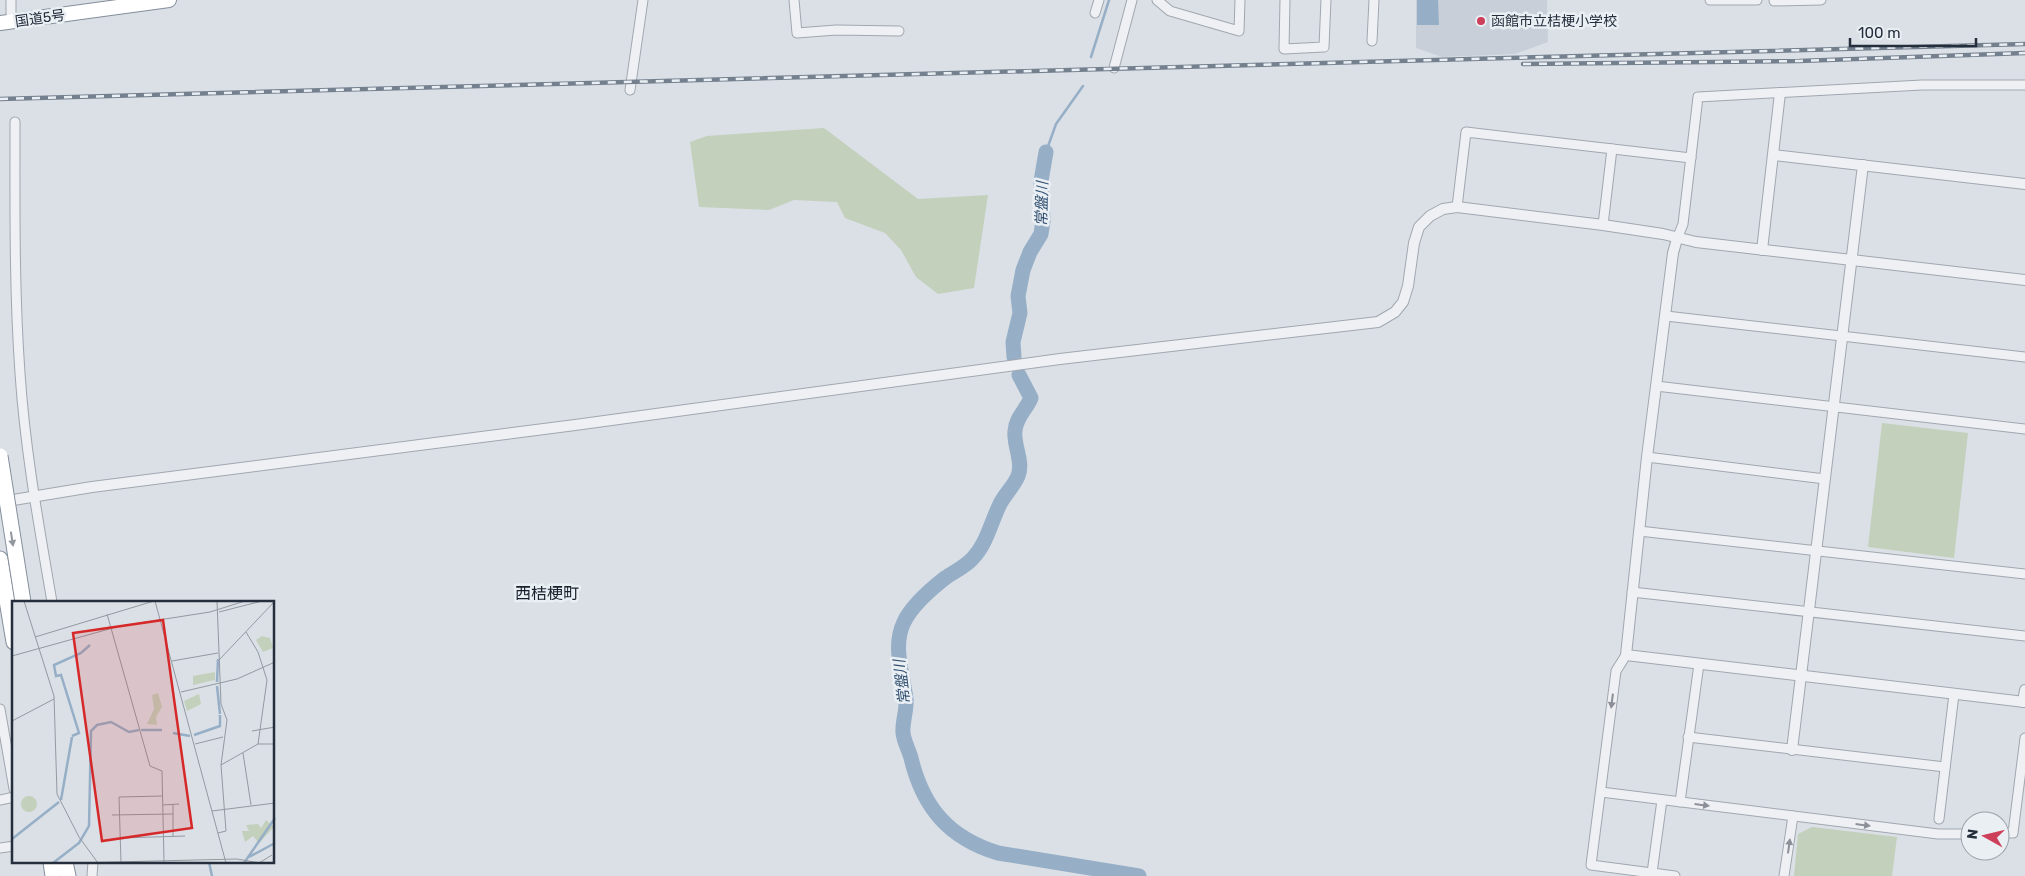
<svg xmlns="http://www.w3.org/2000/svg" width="2025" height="876" font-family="Rubik,'Noto Sans JP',sans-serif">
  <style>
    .built { fill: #c9cfd8 }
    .green { fill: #c2d0bc }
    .water { fill: #96afc7 }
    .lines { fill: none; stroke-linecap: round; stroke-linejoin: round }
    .stream { stroke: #96afc7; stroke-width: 2.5 }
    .river { stroke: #96afc7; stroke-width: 15 }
    .minor-casing { stroke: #a1a7b0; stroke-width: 11 }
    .tertiary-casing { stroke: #a1a7b0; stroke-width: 12 }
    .trunk-casing { stroke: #838e9c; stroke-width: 16 }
    .motorway-casing { stroke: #838e9c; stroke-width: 17 }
    .minor { stroke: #eef0f4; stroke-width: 9 }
    .tertiary { stroke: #eef0f4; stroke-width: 10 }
    .trunk { stroke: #fff; stroke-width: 14 }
    .motorway { stroke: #fff; stroke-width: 15 }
    .rail-casing { stroke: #75808f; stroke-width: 4.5 }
    .rail { stroke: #eaeff4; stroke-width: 2.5; stroke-dasharray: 8; stroke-linecap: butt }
    .motorway-bridge-casing { stroke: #838e9c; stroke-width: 17; stroke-linecap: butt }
    .motorway-bridge { stroke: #fff; stroke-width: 15 }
    .oneway { fill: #92969e }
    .oneway2 { fill: #8a8f98 }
    .poi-dot { fill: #cd3e59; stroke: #eaeff4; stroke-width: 2 }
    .labels { text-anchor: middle; stroke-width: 5; stroke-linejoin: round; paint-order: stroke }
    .street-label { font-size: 14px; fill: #252e3c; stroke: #eaeff4 }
    .poi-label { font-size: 14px; fill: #252e3c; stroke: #eaeff4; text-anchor: start }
    .water-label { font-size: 15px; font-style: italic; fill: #304e6f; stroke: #eaeff4 }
    .quarter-label { font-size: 16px; fill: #18202c; stroke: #eaeff4 }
    .inset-river { fill: none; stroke: #96afc7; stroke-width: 2.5 }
    .inset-road { fill: none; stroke: #9299a2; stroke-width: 1 }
    .view { fill: #d62828; fill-opacity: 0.15; stroke: #d62828; stroke-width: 2.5 }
    .inset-edge { fill: none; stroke: #252e3c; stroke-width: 2.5 }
  </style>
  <rect width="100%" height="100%" fill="#dbe0e6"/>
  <path class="built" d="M1416,0h131l1,42 -33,12 -73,3 -26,-9z"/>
  <g class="green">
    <path d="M824,128l94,71 70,-4 -14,93 -36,6 -22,-17 -15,-27 -16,-17 -40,-15 -8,-16 -43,-2 -25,10 -70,-3 -9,-65 17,-6z"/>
    <path d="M1882,423l86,10 -14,125 -86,-11z"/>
    <path d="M1812,827l85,10 -5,39h-98l4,-42z"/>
  </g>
  <path class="water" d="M1417,0h21l1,25h-22z"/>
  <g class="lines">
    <g class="stream">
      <path d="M1091,57l18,-57"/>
      <path d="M1046,152l10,-28 27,-38"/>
      <path d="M209,862l3,14"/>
    </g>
    <g class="river">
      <path d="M1014,357l-1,-15 7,-29 -2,-17 5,-26 7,-18 11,-18 2,-13 -2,-40 5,-29"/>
      <path d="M1019,375l12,23c-5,12 -15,19 -16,33 -2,14 9,31 3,45 -4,10 -13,18 -18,28 -9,18 -13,39 -27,54 -8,9 -18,13 -28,20 -14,11 -33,27 -41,44 -12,24 -1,52 2,77 1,12 -4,23 -3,34 1,9 6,17 8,25 12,50 38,80 87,95l141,23"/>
    </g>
    <g class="minor-casing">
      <g id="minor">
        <path d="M794,0l3,33 39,-3 63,1"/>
        <path d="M1157,0l13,11 69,20 1,-31"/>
        <path d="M1285,0l-1,49 40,-2 2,-47"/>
        <path d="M1710,0h47"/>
        <path d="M1774,1l47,-1"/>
        <path d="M1095,13l4,-13"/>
        <path d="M11,22v-22"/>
        <path d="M1372,41l2,-41"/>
        <path d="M1114,68l18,-68"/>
        <path d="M630,90l13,-90"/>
        <path d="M15,122c0,83 -1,167 5,251 5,77 19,153 32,229"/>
        <path d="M1457,207l9,-75 225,26"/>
        <path d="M1603,225l9,-76"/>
        <path d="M1677,239l6,-15 15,-127 224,-12h103"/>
        <path d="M1666,316l359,41"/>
        <path d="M1656,386l369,43"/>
        <path d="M1647,457l178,22"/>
        <path d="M1639,531l386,43"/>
        <path d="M1632,592l393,44"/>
        <path d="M1626,655l-10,16 -25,194 84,11"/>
        <path d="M0,709l14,80"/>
        <path d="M1688,737l257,30"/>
        <path d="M1601,792l337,42h32"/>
        <path d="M0,800l14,-3"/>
        <path d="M1680,802l19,-138"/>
        <path d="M1939,819l15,-125"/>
        <path d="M2000,833h13l12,-95"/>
        <path d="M0,848l14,-2"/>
        <path d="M1652,873l10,-73"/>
        <path d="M92,876l1,-14"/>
        <path d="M1784,876l9,-60"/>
      </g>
    </g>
    <g class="tertiary-casing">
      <g id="tertiary">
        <path d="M1774,155l251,29"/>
        <path d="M1677,239l-4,14 -26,204 -21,198 399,47"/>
        <path d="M1762,250l18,-157"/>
        <path d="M1,502l91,-15 483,-62 485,-66 318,-37 17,-10 8,-10 5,-16 6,-43 5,-16 11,-11 13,-7 14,-2 146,18 60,9 33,8 329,38"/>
        <path d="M2023,702l2,-12"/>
        <path d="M1792,750l71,-585"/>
      </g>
    </g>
    <g class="trunk-casing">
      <path id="trunk" d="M0,23l169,-23"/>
    </g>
    <g class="motorway-casing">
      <g id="motorway">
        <path d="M0,559l14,83"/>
        <path d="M51,862l2,14"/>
        <path d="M65,862l3,14"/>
      </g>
    </g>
    <use href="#minor" class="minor"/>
    <use href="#tertiary" class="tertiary"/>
    <use href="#trunk" class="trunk"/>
    <use href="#motorway" class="motorway"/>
    <g class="rail-casing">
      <g id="rail">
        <path d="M1523,64l276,-3 226,-8"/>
        <path d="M0,99l2025,-55"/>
      </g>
    </g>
    <use href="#rail" class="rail"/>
    <g class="motorway-bridge-casing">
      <path id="motorway-bridge" d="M0,456l23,146"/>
    </g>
    <use href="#motorway-bridge" class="motorway-bridge"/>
  </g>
  <defs><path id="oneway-solid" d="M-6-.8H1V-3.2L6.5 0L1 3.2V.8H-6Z" transform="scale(1.25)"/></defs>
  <use class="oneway" href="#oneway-solid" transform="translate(12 539) rotate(81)"/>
  <g class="oneway2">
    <use href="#oneway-solid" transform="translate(1612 701) rotate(97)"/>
    <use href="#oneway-solid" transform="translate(1702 805) rotate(7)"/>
    <use href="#oneway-solid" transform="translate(1863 825) rotate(7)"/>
    <use href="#oneway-solid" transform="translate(1789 846) rotate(-82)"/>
  </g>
  <circle class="poi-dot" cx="1481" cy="21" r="5"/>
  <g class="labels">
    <g class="street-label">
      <text transform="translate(40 18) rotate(-8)" y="5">国道5号</text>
    </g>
    <g class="poi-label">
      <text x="1491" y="26">函館市立桔梗小学校</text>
    </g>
    <g class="water-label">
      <text transform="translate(1042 204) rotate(-89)" y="5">常盤川</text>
      <text transform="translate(902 682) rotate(-97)" y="5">常盤川</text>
    </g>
    <g class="quarter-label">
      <text x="547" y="599">西桔梗町</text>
    </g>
  </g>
  <g transform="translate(12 601)">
    <rect width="262" height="262" fill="#dbe0e6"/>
    <path d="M250,35l8,2 3,10 -10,4 -7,-12zM203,71v8l-22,5v-9zM146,92l4,14 -6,10 1,8 -10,-1 7,-15 -2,-14zM187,93l2,10 -14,7 -3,-10zM9 203a8 8 0 1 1 16 0a8 8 0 1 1-16 0ZM254,219l8,7 -15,16 -6,-7 -8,6 -3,-11h7l-3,-6 12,-1 3,4z" fill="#c2d0bc"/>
    <path class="inset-river" d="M205,81l1,-23M205,85l3,28M129,129h21M161,132l17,3M182,134l26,-9v-11M60,135l7,-3 -18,-58 -5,1 -2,-11 27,-12 9,-8M49,199l11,-63M0,238l47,-37M237,256l26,-14M41,262l26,-20 10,-17 2,-95 6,-6 14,-3 18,10 10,-2M232,262l31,-45"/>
    <path class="inset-road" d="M12,0l30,95 3,98 22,43 19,26M143,0l71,262M205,0l4,103 6,16 -6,45 5,66 -8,2M207,11l43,-11M95,13l43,152 12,5 2,91M234,31l12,20 9,28 -9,64M23,36l119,-36M0,55l108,-30 90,-14 35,-11M207,59l56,-59M160,60l46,-8M169,91l56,-13 38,-17M0,120l42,-22M240,130l23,-4M183,143l28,-7M231,152l8,52M209,164l37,-21h17M151,204l16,-1M161,204v32M200,210l63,-8M100,214l61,-1M108,237l65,-2M61,262l164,-4 23,4M109,262l-2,-66 44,-1M247,262l13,-8"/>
    <path class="view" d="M151,19l29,208 -90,13 -29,-208z"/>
    <rect width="262" height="262" class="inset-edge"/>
  </g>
  <g transform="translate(1985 836) rotate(278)"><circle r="24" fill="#eaeff4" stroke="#9ba2aa"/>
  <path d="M0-4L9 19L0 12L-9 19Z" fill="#cd3e59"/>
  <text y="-8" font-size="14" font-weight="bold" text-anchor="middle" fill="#252e3c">N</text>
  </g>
  <path d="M1850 38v8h126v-8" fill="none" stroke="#252e3c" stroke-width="2.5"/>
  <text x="1858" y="38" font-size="15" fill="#252e3c" stroke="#eaeff4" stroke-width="4" paint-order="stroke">100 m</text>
</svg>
